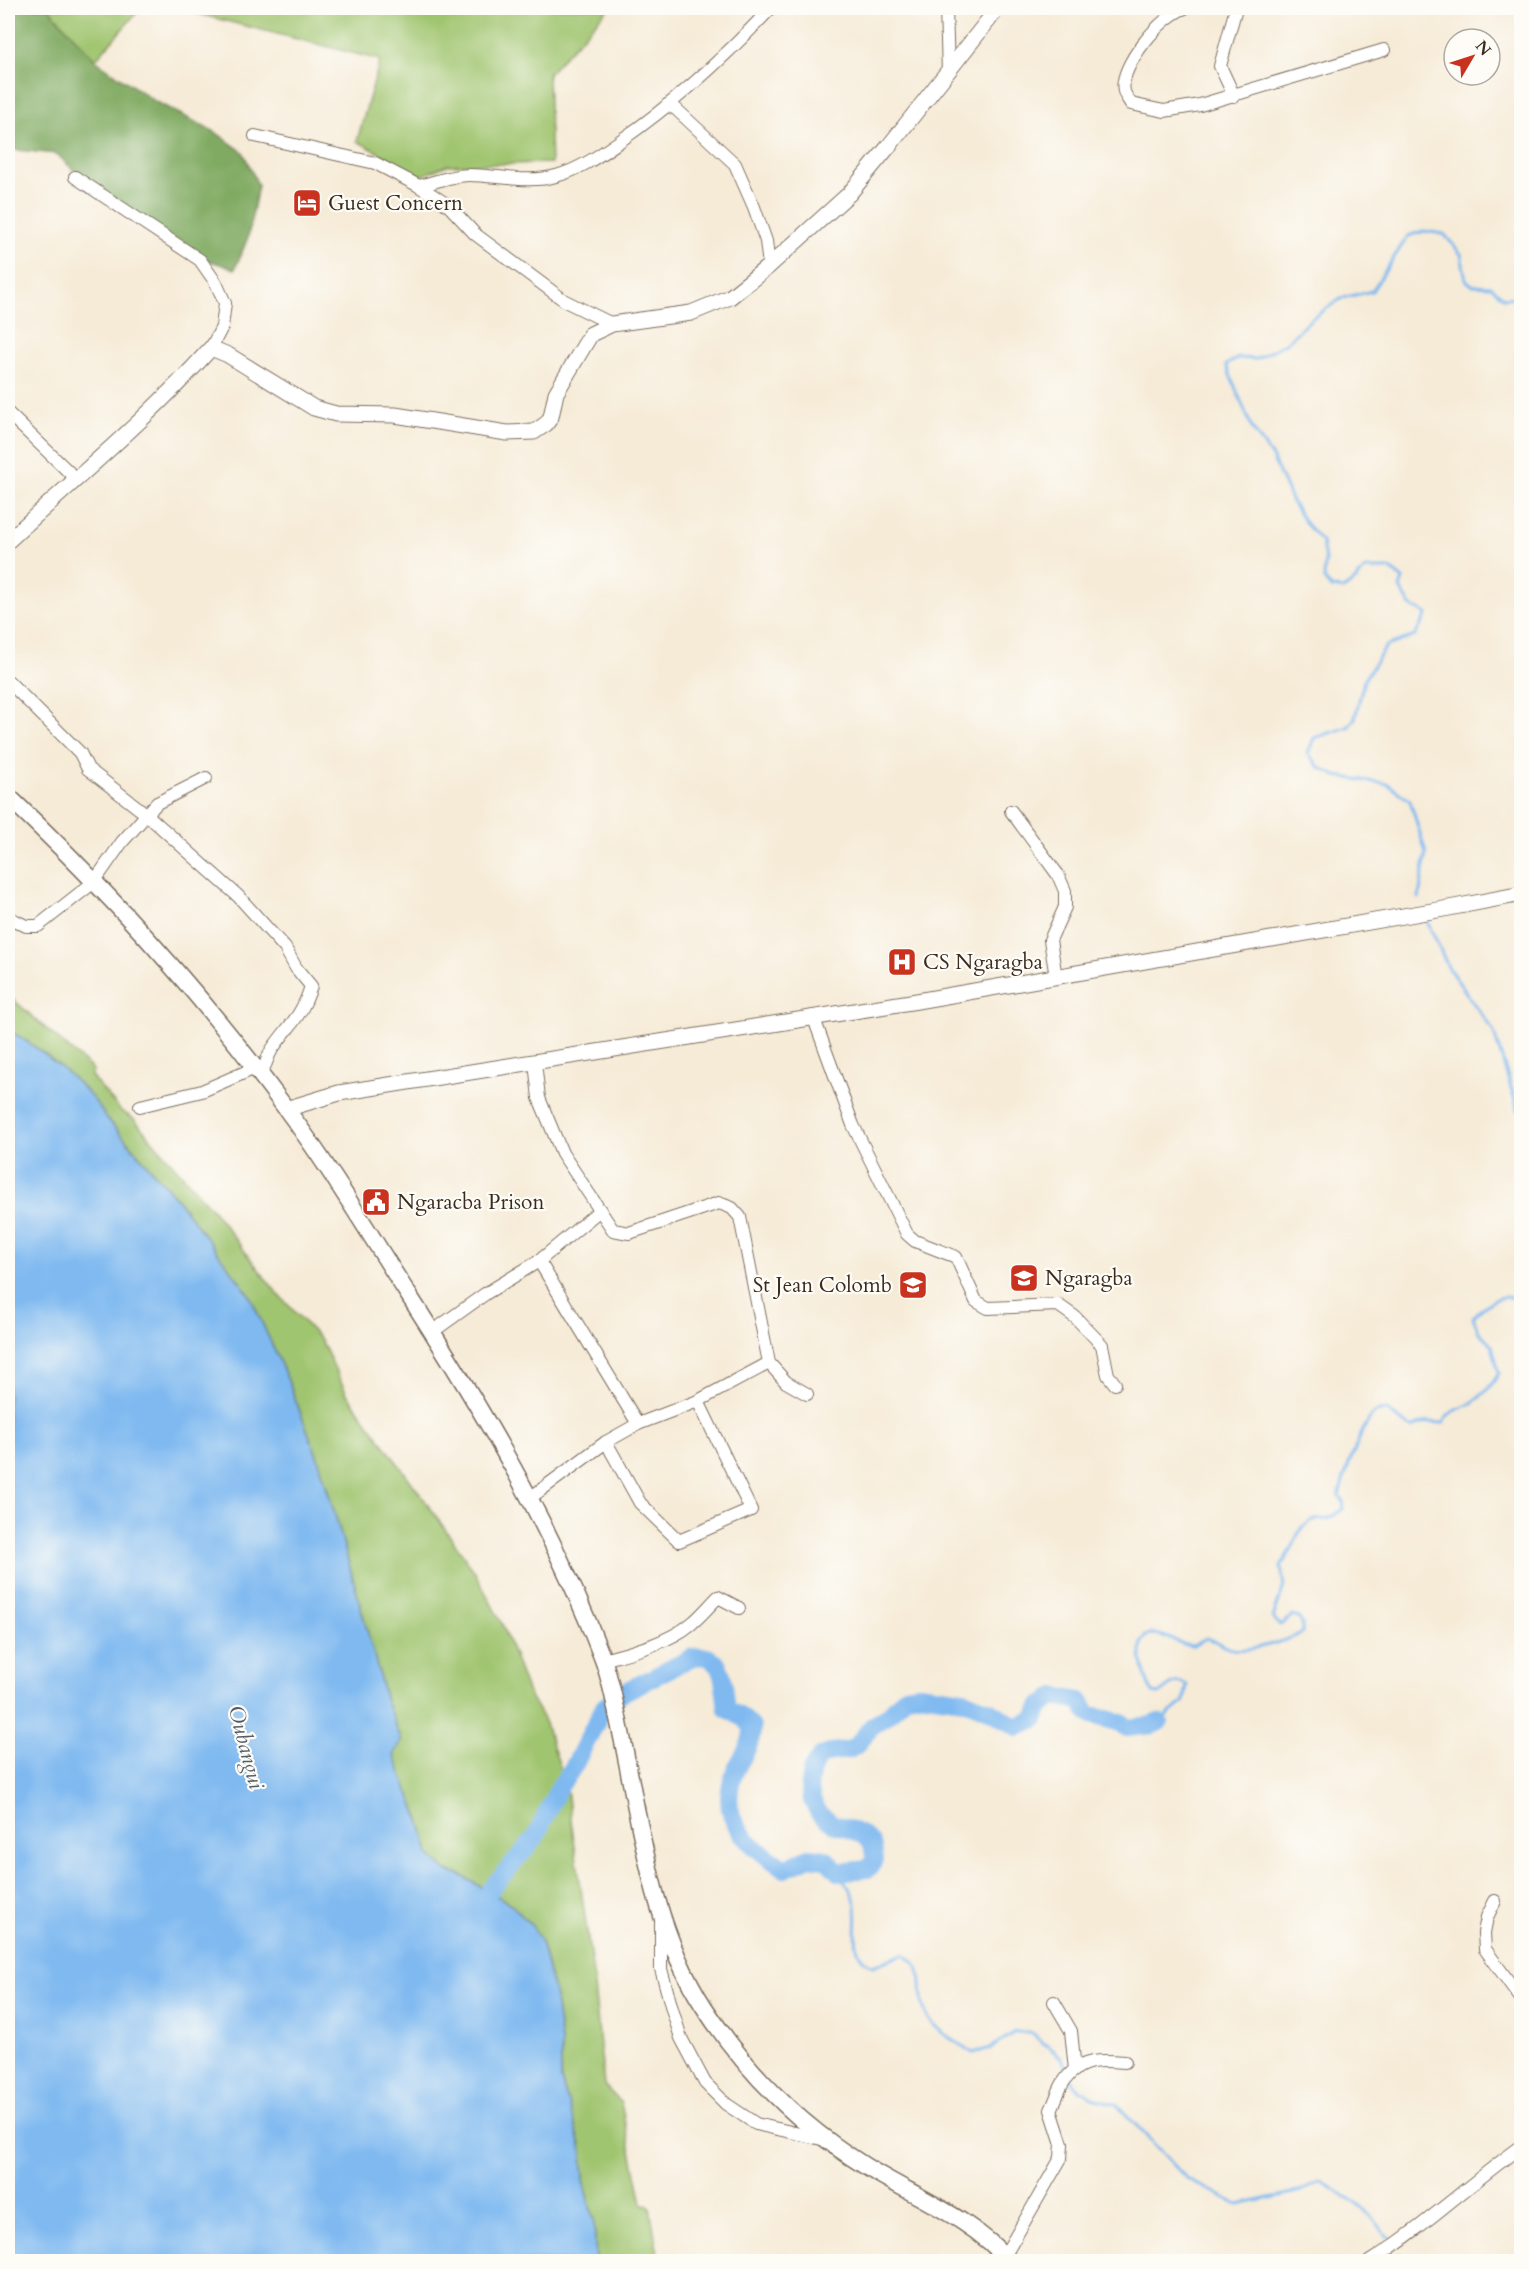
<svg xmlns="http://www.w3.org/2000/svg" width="1529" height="2269" font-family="Cardo,serif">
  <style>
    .green { fill: #a0c56f; stroke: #6e7846; stroke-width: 1.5 }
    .forest { fill: #80aa62; stroke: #5e6a40; stroke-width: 1.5 }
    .water { fill: #7fb9f0; stroke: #5d7287; stroke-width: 1.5 }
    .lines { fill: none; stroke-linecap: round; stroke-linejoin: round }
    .stream { stroke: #7fb9f0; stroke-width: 3 }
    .river { stroke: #7fb9f0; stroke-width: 18 }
    .minor-casing { stroke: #7c6e5f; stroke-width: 14 }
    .tertiary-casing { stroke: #7c6e5f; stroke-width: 17 }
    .secondary-casing { stroke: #7c6e5f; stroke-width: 19 }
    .minor { stroke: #fff; stroke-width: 12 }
    .tertiary { stroke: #fff; stroke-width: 15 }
    .secondary { stroke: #fff; stroke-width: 16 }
    .labels { text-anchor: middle; stroke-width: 4.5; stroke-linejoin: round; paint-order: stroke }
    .poi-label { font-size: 21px; fill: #3b2a1e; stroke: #fdfcf7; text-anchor: start }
    .water-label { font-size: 22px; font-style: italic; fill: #535c68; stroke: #fdfcf7 }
  </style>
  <rect width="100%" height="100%" fill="#fdfcf7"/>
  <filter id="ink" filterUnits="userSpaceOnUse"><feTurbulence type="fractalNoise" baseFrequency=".0167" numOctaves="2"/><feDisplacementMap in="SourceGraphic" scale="12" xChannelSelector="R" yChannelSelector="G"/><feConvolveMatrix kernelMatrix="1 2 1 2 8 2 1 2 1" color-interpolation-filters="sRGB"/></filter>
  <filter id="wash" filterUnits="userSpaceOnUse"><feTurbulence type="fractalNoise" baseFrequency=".008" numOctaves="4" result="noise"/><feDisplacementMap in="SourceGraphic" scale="24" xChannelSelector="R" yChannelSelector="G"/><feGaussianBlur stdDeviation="1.35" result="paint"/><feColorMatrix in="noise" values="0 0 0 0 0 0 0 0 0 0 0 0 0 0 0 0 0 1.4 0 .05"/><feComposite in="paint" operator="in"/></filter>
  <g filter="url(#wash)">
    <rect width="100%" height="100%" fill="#f6ebd7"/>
    <g class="green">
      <path d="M48,8h93l-46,52z"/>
      <path d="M175,8h434l-61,66 3,89 -104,2 -26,11 -64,-35 23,-81z"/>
      <path d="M8,995l85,75 -2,6 30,35 13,8 82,95 61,79 44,47 26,54 82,112 45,65 29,55 24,65 17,30 22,63 26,182 12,119 17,18 21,100 8,4 9,54h-63l-2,-40 -9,-33 -4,-43 -20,-65v-38l-7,-50 -13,-50 -30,-38 -49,-28 -15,-5 -18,-16 -7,-29 -28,-71 7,-13 -1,-6 -14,-34 -11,-43 -36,-131 -21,-70 -31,-80 -31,-68 -41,-60 -37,-50 -73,-84c-18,-31 -66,-69 -97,-86z"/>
    </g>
    <path class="forest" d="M8,8h40l47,52 61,42 59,30 28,20 15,33 -10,52 -13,32 -33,-11 -100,-60 -45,-44 -49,-5z"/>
    <path class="water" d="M8,1030c31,17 79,55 97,86l73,84 71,94 38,84 31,80 21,70 36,131 11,43 14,34 1,6 -7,13 28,71 7,29 18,16 15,5 49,28 22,23 8,15 13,50 7,50v38l20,65 4,43 9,33 2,40h-588z"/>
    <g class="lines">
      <g class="stream">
        <path d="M1419,898l7,-45 -16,-52 -22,-17 -52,-8 -17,-9 -11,-14 6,-15 34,-11 7,-9 9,-38 22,-34 29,-10 12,-22 -16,-8 -11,-18 3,-9 -13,-10h-25l-9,11 -13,9 -12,-1 -7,-9 1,-19 -3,-18 -16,-18 -14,-22 -20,-45 -20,-29 -26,-63 12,-7 18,1 30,-16 25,-24 31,-21 30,-7 36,-55 16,-5 20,3 17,20 5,26 6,5 19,1 13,12 18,-1"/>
        <path d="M1425,917l24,52 44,61 25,80 4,4"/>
        <path d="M1159,1722l25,-21 3,-16c-12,-7 -19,2 -28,9l-6,-1c-7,-10 -22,-57 -2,-59 14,-1 28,11 42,12l13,-8c10,2 17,9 27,11 14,3 57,-8 69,-17v-8l-3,-6 -7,-2 -12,9 -7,-7 11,-32 -3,-19 21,-40 11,-7 15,-1 15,-10 1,-7 -5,-6c4,-17 24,-76 37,-84 3,-1 6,-1 10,-2l25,18 16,-6 17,1c5,-13 15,-13 26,-19 13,-8 22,-18 29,-31l-7,-28 -13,-13 -6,-15c14,-14 28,-27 49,-16"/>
        <path d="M838,1872c6,9 15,19 17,29 6,24 -9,54 18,65l30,-12c26,14 14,32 21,55 6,20 33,33 49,44l18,-5 24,-16h15l32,26 5,13"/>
        <path d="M1071,2079l9,11 12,8 24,6 70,74 53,27 63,-14 19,-10 41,26 28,32"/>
        <path d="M1400,2254l10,8"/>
      </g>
      <path class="river" d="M475,1911l20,-27 40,-46 23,-49 16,-23 30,-59 20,-15 69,-35c33,-6 30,28 34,52l16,9 9,9c1,16 -9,28 -16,42 -22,51 12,75 49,100l24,-12 17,2 12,13 30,-3 7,-9 -3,-16 -8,-8 -17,-8 -14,-4 -14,-11 -7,-13 -3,-16 3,-15 8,-12 12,-5 17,-2 8,-5 15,-19 16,-11 18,-19 13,-2 45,6 25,10 28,17 18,-8 5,-12 15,-11 25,5 9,13 32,9 6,5 26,-3 6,-3"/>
    </g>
  </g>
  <g filter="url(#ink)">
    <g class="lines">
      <g class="minor-casing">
        <g id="minor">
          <path d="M946,8l2,64"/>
          <path d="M1185,8c-23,7 -67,59 -61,83 1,5 5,9 7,13l33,7 36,-6 184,-55"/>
          <path d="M1234,96l-14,-30 16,-58"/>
          <path d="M667,105l9,4 59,55 19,43 12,34 3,25"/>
          <path d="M255,136l120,27 44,23 30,20 26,28 90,67 47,23"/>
          <path d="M75,177l125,83 16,23 9,20 -3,24 -11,21"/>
          <path d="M419,186c16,-4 34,-11 50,-11 27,0 59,9 87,1 23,-6 44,-21 64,-35 55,-38 105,-84 151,-133"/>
          <path d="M8,413l67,65"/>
          <path d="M8,681l72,72 8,16 58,45 92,82 47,52 11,20 15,18c-9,30 -21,38 -38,62 -7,9 -5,17 -14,26"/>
          <path d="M1011,811l47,64 7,16v16l-15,33 6,37"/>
          <path d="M8,917l18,9h12l56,-44 28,-40 35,-39 49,-25"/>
          <path d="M813,1016l40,109 54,109 8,7 41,16 20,44 12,7 70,-3 17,12 27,28 6,30 7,9"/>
          <path d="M535,1062l4,36 23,55 51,77 16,3 90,-30 13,5 8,9 29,146 17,19 21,12"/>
          <path d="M140,1106l62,-15 53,-23"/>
          <path d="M539,1261l99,163"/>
          <path d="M432,1332l53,-38 54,-33 61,-51"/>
          <path d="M606,1442l34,61 39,38 72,-31 -53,-109"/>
          <path d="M530,1498l76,-56 32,-18 60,-23 71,-38"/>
          <path d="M603,1660c29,-8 65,-17 88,-36 10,-8 18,-18 27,-27l21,11"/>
          <path d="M1495,1901l-8,16 -3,16 1,16 37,51"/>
          <path d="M661,1923v46l11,40 9,29 24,45 21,21 30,20 70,16"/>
          <path d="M1054,2002l17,29 4,39"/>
          <path d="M1005,2255l56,-97 1,-14 -11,-34c5,-10 8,-22 14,-30 15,-22 37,-20 60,-18"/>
          <path d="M1369,2262c54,-34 101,-79 153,-116"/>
        </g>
      </g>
      <g class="tertiary-casing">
        <g id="tertiary">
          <path d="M8,541c68,-63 141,-123 203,-193l17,7 86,53 22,6 59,1 112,18 27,-1 12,-8 5,-7 5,-24 35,-59 21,-10 79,-11 39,-16 39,-31 80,-72 40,-48 109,-138"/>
          <path d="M286,1109l53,-16 578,-92 532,-93 73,-14"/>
        </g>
      </g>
      <g class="secondary-casing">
        <path id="secondary" d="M8,796c100,95 197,202 279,314 44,59 81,122 121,184 74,115 145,234 194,363 10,25 14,53 20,80 19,90 30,190 82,270 42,65 95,118 161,159 48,30 107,52 145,96"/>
      </g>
      <use href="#minor" class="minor"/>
      <use href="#tertiary" class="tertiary"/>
      <use href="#secondary" class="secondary"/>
    </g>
  </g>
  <defs>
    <g id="hotel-square" transform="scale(1.5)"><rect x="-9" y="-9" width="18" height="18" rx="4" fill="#c8321e" stroke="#fdfcf7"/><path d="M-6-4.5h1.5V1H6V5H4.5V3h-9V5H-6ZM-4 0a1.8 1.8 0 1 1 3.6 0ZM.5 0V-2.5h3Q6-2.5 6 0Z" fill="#fff"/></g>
    <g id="hospital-square" transform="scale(1.5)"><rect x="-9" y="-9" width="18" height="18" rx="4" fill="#c8321e" stroke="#fdfcf7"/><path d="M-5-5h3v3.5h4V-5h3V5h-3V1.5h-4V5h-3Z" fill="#fff"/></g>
    <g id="civic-square" transform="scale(1.5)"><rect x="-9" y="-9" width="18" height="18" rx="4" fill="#c8321e" stroke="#fdfcf7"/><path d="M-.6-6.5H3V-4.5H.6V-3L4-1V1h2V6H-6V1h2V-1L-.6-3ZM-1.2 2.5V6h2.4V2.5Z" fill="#fff"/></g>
    <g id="school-square" transform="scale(1.5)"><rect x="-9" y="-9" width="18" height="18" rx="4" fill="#c8321e" stroke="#fdfcf7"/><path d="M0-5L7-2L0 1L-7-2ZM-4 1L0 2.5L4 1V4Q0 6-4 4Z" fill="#fff"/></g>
  </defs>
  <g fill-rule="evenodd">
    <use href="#hotel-square" x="307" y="203"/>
    <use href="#hospital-square" x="902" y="962"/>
    <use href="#civic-square" x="376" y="1202"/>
    <use href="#school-square" x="1024" y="1278"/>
    <use href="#school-square" x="913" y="1285"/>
  </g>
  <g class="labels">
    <g class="poi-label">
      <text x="328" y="210">Guest Concern</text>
      <text x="923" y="969">CS Ngaragba</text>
      <text x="397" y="1209">Ngaracba Prison</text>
      <text x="1045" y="1285">Ngaragba</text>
      <text x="892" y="1292" text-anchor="end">St Jean Colomb</text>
    </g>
    <g class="water-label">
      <text transform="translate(247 1747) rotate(75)" y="8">Oubangui</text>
    </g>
  </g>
  <rect width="1529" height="2269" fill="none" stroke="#fdfcf7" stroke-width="30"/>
  <g transform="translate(1472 57) rotate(51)"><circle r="28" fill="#fdfcf7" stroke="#afa8a0" stroke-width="1.5"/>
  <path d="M0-4.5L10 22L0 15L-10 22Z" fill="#c8321e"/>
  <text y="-9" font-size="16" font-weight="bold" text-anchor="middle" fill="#3b2a1e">N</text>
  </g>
</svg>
